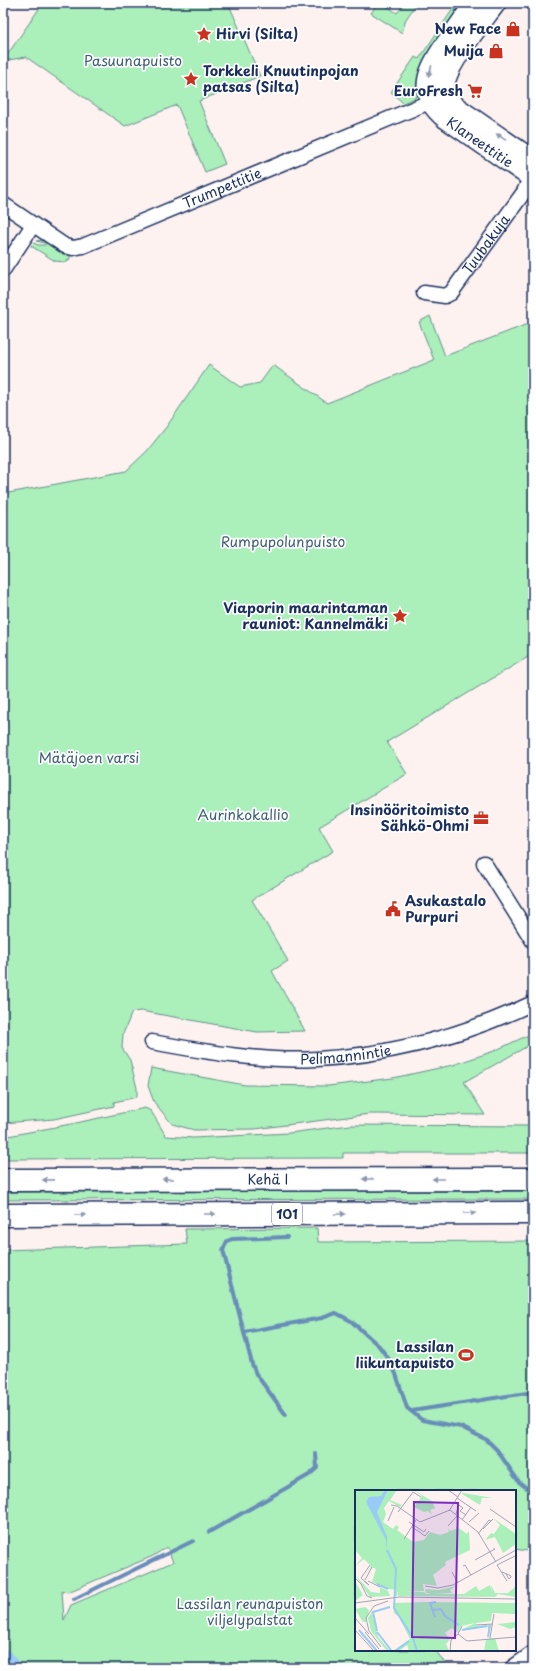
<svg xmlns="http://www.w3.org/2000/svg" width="536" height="1671" font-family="'Playpen Sans',sans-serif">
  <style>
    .green { fill: #abefba; stroke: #638f8c; fill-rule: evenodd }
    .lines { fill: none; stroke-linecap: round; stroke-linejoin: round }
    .stream { stroke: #678db9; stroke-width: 4 }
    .river { stroke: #9acbf6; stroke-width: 24 }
    .street-casing { stroke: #1b2f5e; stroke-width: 17 }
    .secondary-casing { stroke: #1b2f5e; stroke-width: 22 }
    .highway-casing { stroke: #1b2f5e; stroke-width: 25 }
    .street { stroke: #fff; stroke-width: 14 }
    .secondary { stroke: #fff; stroke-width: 19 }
    .highway { stroke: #fff; stroke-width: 22 }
    .oneway { fill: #8d97ae }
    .labels { text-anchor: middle; stroke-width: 3.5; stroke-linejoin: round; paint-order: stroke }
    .shield { fill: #fff; stroke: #5f6d8e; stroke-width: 1 }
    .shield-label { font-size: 13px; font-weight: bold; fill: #1b2f5e }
    .poi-label { font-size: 14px; font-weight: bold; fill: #1b2f5e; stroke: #fff; text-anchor: end }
    .park-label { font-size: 14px; fill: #3f5f75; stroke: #fff }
    .street-label { font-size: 14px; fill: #1b2f5e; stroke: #fff }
    .inset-river { fill: none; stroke: #9acbf6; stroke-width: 2 }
    .inset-road { fill: none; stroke: #a3a4b6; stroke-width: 1 }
    .view { fill: #7b2cbf; fill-opacity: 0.15; stroke: #7b2cbf; stroke-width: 2 }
    .inset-edge { fill: none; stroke: #1b2f5e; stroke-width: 2 }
  </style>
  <rect width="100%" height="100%" fill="#fdf2f0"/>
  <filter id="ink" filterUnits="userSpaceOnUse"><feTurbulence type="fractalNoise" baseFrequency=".025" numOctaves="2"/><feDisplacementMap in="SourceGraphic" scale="8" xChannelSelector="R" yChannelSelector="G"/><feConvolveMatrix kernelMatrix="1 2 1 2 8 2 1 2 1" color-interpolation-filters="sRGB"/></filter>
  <g filter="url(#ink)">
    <g class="green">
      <path d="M43,3h183l4,4 30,69 -61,25 26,63 -20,8 -28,-67 -52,21 -99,-69 -23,4z"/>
      <path d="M378,3h4l15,10 8,-10h12l-11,16 -4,14 -31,-20z"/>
      <path d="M457,3l1,1 -3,7 -2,13 -33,68 -5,6 -12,5 -12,-11 24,-35 4,2z"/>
      <path d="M41,240l29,13v6l-5,3 -10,-1 -24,-15 3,-3 4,2h7v-2l-9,-2z"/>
      <path d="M430,316l15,40 88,-34v332l-146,88 20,32 -88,53 14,24 -81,49 36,61 -16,10 33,60 -48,1 -116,-21 -9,1 -9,22 -1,14 8,12 7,28v9l-23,5v4l-60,13 -51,4v-629l123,-23 21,-20 20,-25 42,-61 31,22 20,-4 13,-18 54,38 107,-43 -15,-38z"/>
      <path d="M533,1033v10l-69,39 21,33 -115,-1 -115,15 -61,1 -22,-6 -18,-22 -6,-16 3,-18 94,17 83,1 65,-8 60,-13 41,-14z"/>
      <path d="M145,1108l6,3 15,25 27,2 96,-5 61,-8 183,1v27h-190v5l-340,1v-22l73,-14z"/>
      <path d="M533,1191v8l-530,1v-8z"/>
      <path d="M317,1228l1,14 215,-1v311l-18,-3v-58h-159v159h79l14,18h-446v-418l184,-6 -2,-15zM167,1547l6,15 -102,43 -7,15 -2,-29 6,1 85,-36z"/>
    </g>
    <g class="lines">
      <g class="stream">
        <path d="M244,1332l78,-14 14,-5 15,8 28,25 9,12 8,16 11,34 15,12 39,7 26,13 10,10 22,32 14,11"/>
        <path d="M412,1411l121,-19"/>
        <path d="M286,1415l-30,-41 -4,-10 -29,-114 4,-9 5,-2 55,-2"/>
        <path d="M209,1532l100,-57 8,-7 -1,-14"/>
        <path d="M74,1599l119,-58"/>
      </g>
      <path class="river" d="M3,1661l5,7"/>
      <g class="street-casing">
        <g id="street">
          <path id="s1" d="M3,204l62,42 8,2 10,-2 356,-148"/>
          <path d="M3,270l30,-45"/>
          <path id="s2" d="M424,293l21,3 6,-3 73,-101 9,-21"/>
          <path d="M484,863l49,78"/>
          <path id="s3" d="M152,1042c54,10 110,20 165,17 75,-4 148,-24 216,-56"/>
          <path d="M512,1668l21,-15"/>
        </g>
      </g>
      <g class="secondary-casing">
        <g id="secondary">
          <path id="s4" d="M474,3c-8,12 -16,24 -25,36 -20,27 -36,54 -3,80l87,60"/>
          <path d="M496,3c-13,18 -52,64 -51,84 1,8 6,13 10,19l78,54"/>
        </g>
      </g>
      <g class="highway-casing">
        <g id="highway">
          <path id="s5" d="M3,1180l530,-1"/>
          <path d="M3,1215l530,-2"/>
        </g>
      </g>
      <use href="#street" class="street"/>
      <use href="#secondary" class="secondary"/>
      <use href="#highway" class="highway"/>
    </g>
    <defs><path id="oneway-solid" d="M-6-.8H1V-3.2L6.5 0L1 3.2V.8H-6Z"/></defs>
    <g class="oneway">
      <use href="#oneway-solid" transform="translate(430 71) rotate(107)"/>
      <use href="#oneway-solid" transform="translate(501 137) rotate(-146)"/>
      <use href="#oneway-solid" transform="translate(168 1179) rotate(180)"/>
      <use href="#oneway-solid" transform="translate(368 1179) rotate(180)"/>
      <use href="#oneway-solid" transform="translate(438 1179) rotate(-180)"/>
      <use href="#oneway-solid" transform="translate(48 1180) rotate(179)"/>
      <use href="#oneway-solid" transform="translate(470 1213)"/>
      <use href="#oneway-solid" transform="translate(210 1214)"/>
      <use href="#oneway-solid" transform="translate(340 1214)"/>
      <use href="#oneway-solid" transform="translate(80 1215)"/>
    </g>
  </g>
  <defs>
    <g id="shop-bare" transform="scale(1.2)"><path d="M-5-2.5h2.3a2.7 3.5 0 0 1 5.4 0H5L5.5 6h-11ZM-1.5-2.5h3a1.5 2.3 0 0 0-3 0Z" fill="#c8321e" stroke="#fff" stroke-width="2.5" paint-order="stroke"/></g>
    <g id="sight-bare" transform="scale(1.2)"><path d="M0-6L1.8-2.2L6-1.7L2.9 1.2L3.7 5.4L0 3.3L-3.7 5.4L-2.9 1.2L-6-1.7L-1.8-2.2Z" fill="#c8321e" stroke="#fff" stroke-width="2.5" paint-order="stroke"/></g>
    <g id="supermarket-bare" transform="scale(1.2)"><path d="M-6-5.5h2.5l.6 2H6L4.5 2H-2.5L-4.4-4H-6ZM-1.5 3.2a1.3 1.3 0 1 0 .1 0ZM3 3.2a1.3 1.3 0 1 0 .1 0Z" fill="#c8321e" stroke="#fff" stroke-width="2.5" paint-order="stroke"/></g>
    <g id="office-bare" transform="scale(1.2)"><path d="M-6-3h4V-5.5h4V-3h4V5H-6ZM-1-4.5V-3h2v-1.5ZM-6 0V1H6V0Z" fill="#c8321e" stroke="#fff" stroke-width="2.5" paint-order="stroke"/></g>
    <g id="civic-bare" transform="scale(1.2)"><path d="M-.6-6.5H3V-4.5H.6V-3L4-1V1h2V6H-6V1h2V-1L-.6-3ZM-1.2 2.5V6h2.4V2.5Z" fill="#c8321e" stroke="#fff" stroke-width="2.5" paint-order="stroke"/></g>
    <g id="stadium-bare" transform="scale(1.2)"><path d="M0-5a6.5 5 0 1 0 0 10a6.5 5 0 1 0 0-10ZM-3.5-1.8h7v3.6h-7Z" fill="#c8321e" stroke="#fff" stroke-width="2.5" paint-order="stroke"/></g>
  </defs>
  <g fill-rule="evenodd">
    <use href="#shop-bare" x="513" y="29"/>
    <use href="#sight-bare" x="204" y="34"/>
    <use href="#shop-bare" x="496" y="51"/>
    <use href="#sight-bare" x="191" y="79"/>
    <use href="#supermarket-bare" x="475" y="91"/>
    <use href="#sight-bare" x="400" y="616"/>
    <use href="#office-bare" x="481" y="818"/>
    <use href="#civic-bare" x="393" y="909"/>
    <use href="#stadium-bare" x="466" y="1355"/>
  </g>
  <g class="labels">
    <rect class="shield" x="272" y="1203" width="30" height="22" rx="3"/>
    <g class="shield-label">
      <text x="287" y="1219">101</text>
    </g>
    <g class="poi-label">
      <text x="501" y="34">New Face</text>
      <text x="216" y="39" text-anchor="start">Hirvi (Silta)</text>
      <text x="484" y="56">Muija</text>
      <text x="203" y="76" text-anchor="start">Torkkeli Knuutinpojan<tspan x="203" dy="16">patsas (Silta)</tspan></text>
      <text x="463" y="96">EuroFresh</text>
      <text x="388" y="613">Viaporin maarintaman<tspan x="388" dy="16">rauniot: Kannelmäki</tspan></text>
      <text x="469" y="815">Insinööritoimisto<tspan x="469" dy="16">Sähkö-Ohmi</tspan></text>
      <text x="405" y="906" text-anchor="start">Asukastalo<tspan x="405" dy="16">Purpuri</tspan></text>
      <text x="454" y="1352">Lassilan<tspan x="454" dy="16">liikuntapuisto</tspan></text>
    </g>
    <g class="park-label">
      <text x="133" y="66">Pasuunapuisto</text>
      <text x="283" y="547">Rumpupolunpuisto</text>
      <text x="89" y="763">Mätäjoen varsi</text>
      <text x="243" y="820">Aurinkokallio</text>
      <text x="250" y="1609">Lassilan reunapuiston<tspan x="250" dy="16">viljelypalstat</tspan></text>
    </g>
    <g class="street-label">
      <text dy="5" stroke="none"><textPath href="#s4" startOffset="177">Klaneettitie</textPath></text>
      <text dy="5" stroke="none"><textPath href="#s1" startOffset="244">Trumpettitie</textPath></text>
      <text dy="5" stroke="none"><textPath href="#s2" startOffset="88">Tuubakuja</textPath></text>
      <text dy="5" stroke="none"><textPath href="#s3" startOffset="195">Pelimannintie</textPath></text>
      <text dy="5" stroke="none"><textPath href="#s5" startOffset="265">Kehä I</textPath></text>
    </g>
  </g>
  <g transform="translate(355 1490)">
    <rect width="161" height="161" fill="#fdf2f0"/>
    <path d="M0,0h42l-7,10 12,5 -2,2 -11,-6 -5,7 2,6 -3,8 10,7 3,-4 3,2 -2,3 16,12 11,-2 6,-8 10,3 9,-3 -1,-4 2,3 9,-3 8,6 2,-3 1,19 -25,12 1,3 -13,10 4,11 -14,-2 1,7 -20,1h20l2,2h5l-5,-1 -1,-4 14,1 17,-4 -6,4 2,3 -18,1h30l12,-8 3,5 11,-6 2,7 -1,-7 4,8h13l8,-7v11l-18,-3 -3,3 -97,-1v-5l-1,5h-3v-5l3,-1 -9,-1 -16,-7 4,-13 -5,-2 -7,10 7,-11 -7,-7 -9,7 7,-8 -7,-8zM59,0l18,11 3,7 -5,2 2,5 -4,-4 -4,1 -10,-5 8,-11zM108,2l1,1 28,5h-10l-2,7 -18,-11zM138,28l23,16v10l-13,9 -8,-16 -10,3 6,-7 3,1 6,-9zM0,85l16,17 9,1v-6l8,4 2,5 -20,1zM0,91l8,14 -8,6zM72,112l89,1v11l-24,-1 -1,8 -15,2v3l15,-1 -3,12v-10l-27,3 14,-7 -14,3 -3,7 -6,-5 -7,5 5,6 -4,5 3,7h-40l-2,-6 -8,6h-6l17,-12 -11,-22 -5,-4 -1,-10zM10,117l4,3 -3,12h-3l-8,-13zM17,122l6,25 12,14 -4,-1 -15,-19 -3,-13zM161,132v5l-6,2 -13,-5zM140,148l4,13h-15l2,-12z" fill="#abefba"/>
    <path d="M30,0h3l-11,22 10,25v15l-1,-12 -20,-38 3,-5 12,-1z" fill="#9acbf6"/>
    <path class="inset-river" d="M32,60l9,19 -2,39 19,30 4,13M22,94l11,5M77,120l9,-1 4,7 14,9M80,127l-5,-14 6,-1M4,140l18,21M107,140l25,-4M22,141l-4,-19 17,-5M22,142l14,18M133,147l2,-12M40,161l14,-10"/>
    <path class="inset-road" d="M93,0l10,7M102,8l19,13M36,15l6,1 23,16 30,-12 28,22 18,30M135,19l26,18M94,21l13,-21M43,22l15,-20 8,5M101,24l3,-9 4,3 -3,3 6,4M107,30l9,-13M33,31l6,-14M54,32l15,10 2,-3M114,32l10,-9M93,36l9,-10M57,37l13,9 4,-5M128,39l10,-10M123,44l11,-14 2,1M49,49l12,-19M120,70l20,-11h-2M108,76l2,-1 6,10M97,82l6,11M147,82l5,2 4,2v1l-2,2 -3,-5M0,88l6,6 6,12 5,2M10,90l7,-13M9,91l5,4 -8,-7 9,-13M13,91l12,6M152,91l-10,-16 18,-9M70,96l13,2 15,-3 63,-35M0,113l44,-6 117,2M0,128l14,16M121,135l17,-1M0,140l19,21M10,142l14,17M103,144l9,7 49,-4M135,148l4,-24M26,157l-12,-16 -3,-13 8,-12 14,-5M95,161l1,-11 7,-6 4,-8"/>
    <path class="view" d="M59,12l44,1 -3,135 -43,-1z"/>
    <rect width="161" height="161" class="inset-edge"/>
  </g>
  <rect width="536" height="1671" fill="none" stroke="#fff" stroke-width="16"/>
  <rect x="8" y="8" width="520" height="1655" fill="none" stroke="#1b2f5e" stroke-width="1.5" filter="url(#ink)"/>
</svg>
